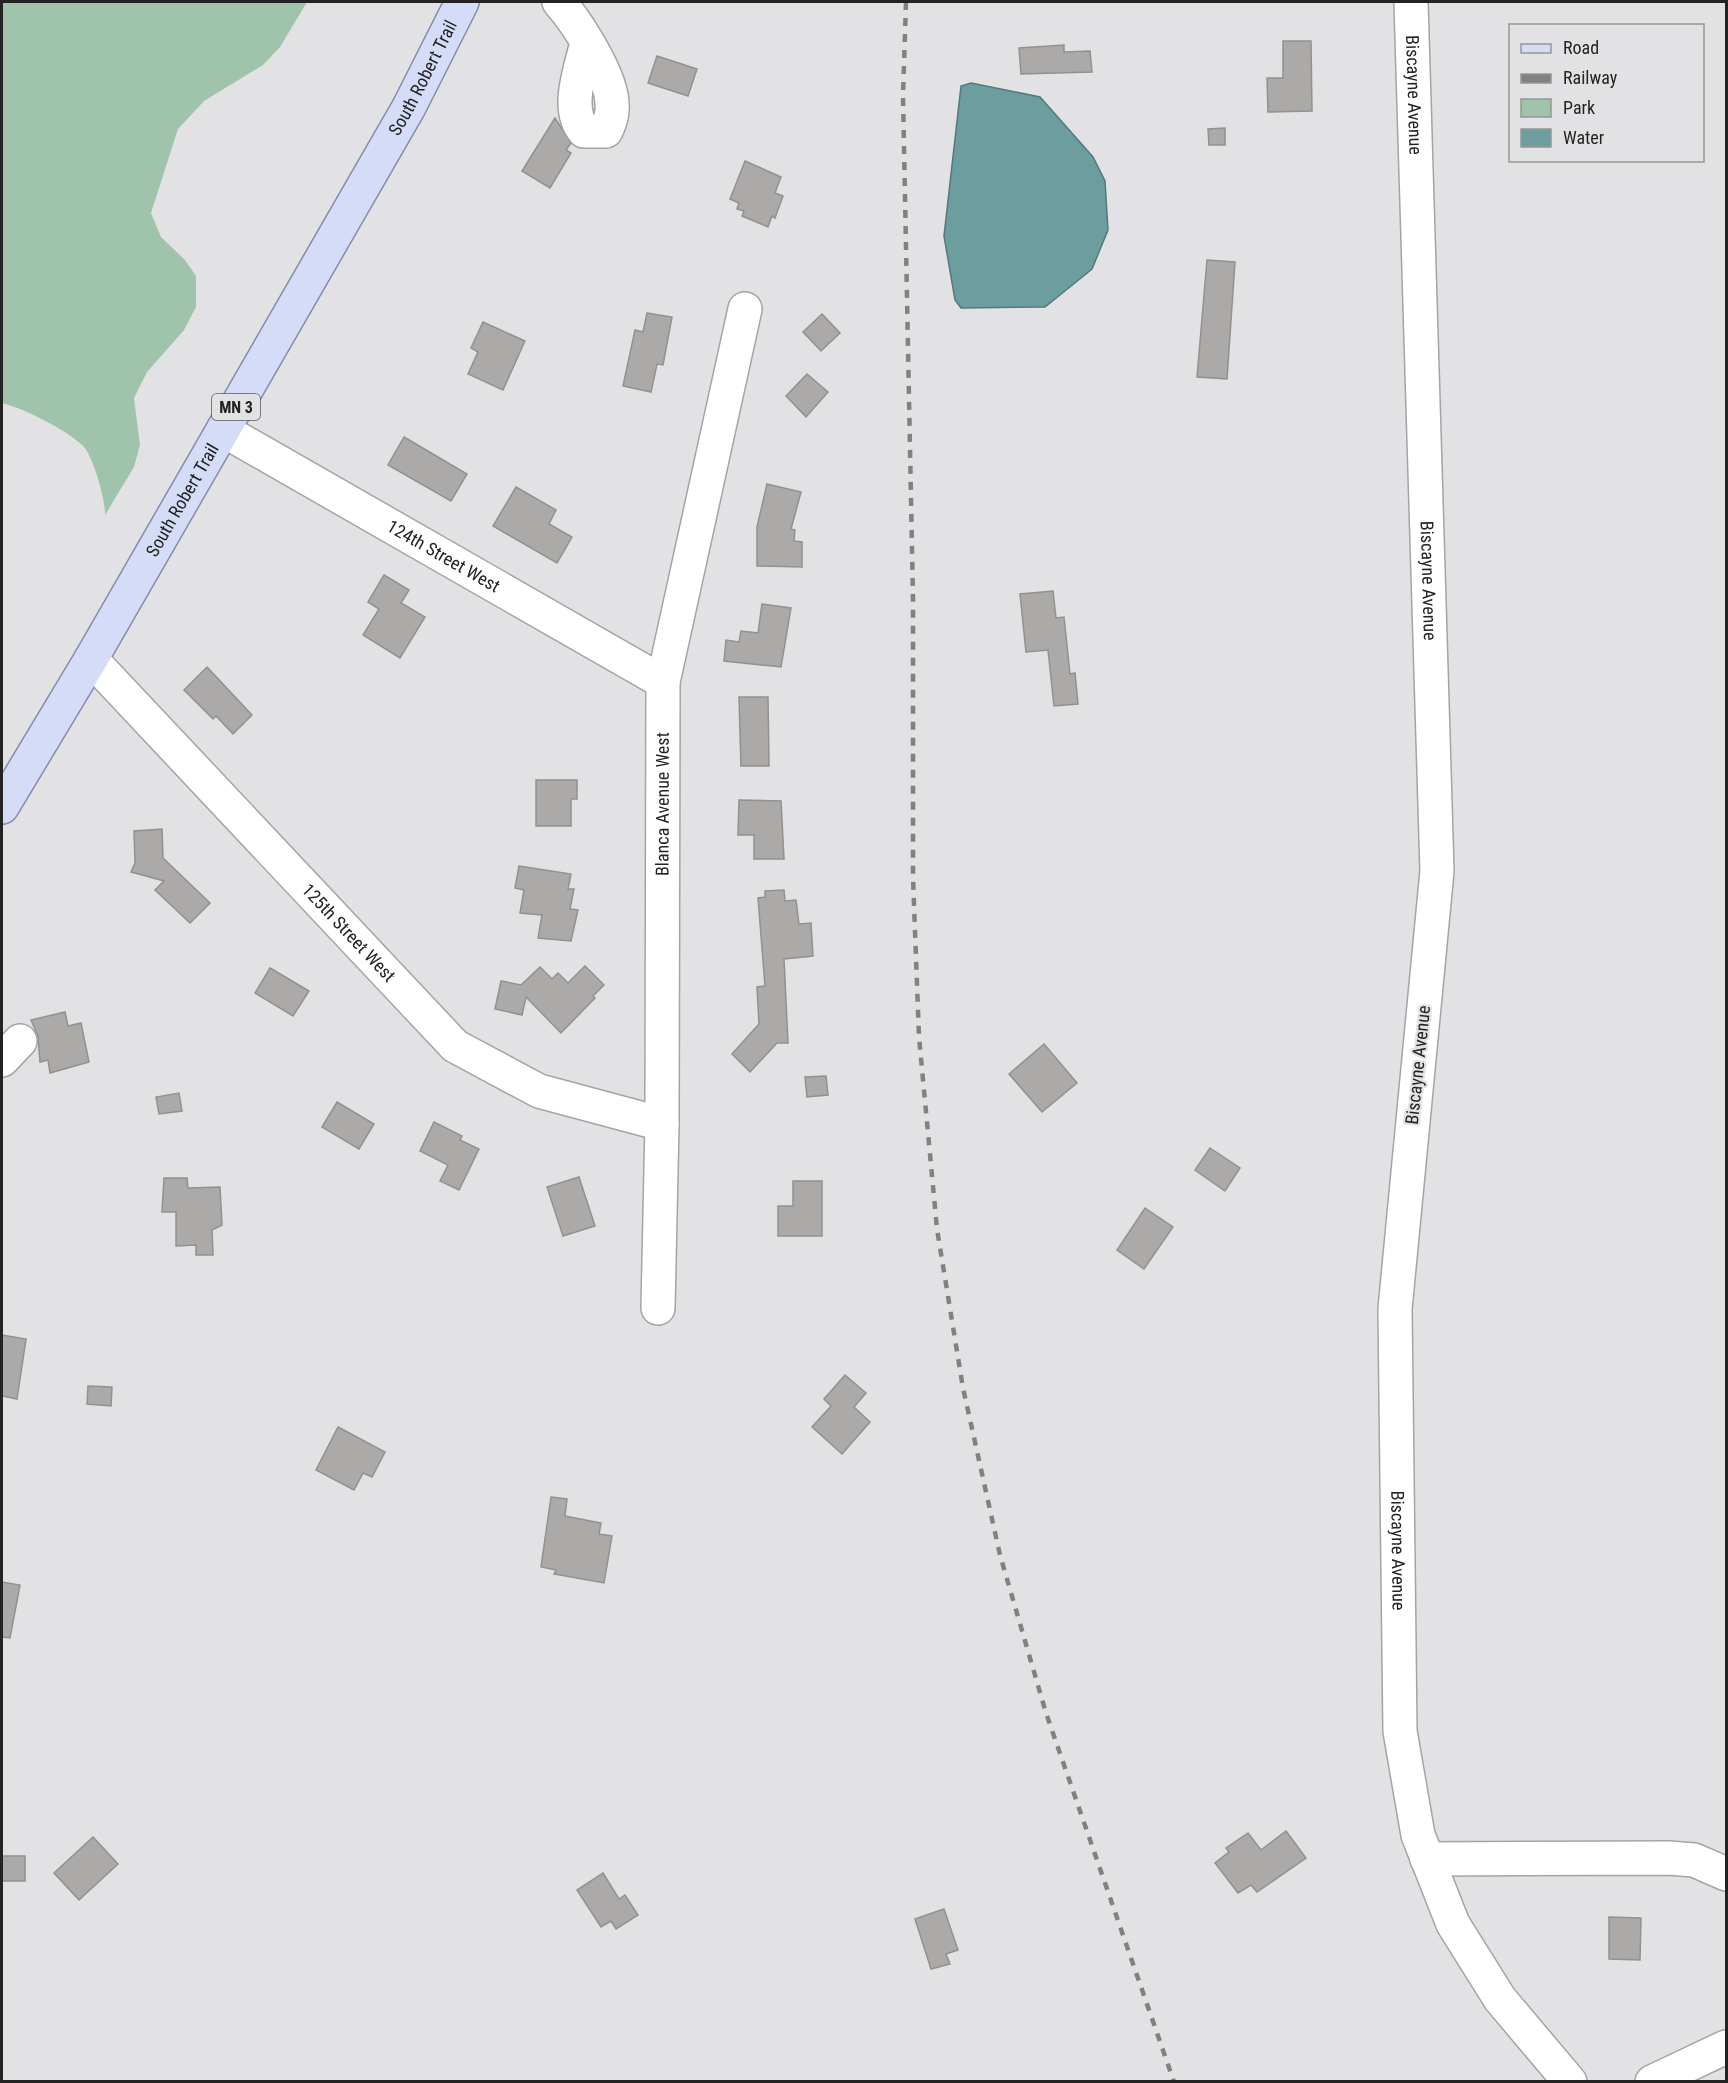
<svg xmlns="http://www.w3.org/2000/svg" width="1728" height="2083" font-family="'Roboto Condensed',sans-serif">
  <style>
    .green { fill: #a0c3ac }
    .water { fill: #6c9d9f; stroke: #56787a; stroke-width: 1.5 }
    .building { fill: #abaaa8; stroke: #92918f; stroke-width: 1.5 }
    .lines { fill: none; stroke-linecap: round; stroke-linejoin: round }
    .minor-casing { stroke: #a4a4a6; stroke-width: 36 }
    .major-casing { stroke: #848caa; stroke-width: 36 }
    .minor { stroke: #fff; stroke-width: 33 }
    .major { stroke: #d5dcf8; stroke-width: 33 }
    .rail { stroke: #818182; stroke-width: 4.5; stroke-dasharray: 8 8; stroke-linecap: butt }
    .labels { text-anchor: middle; stroke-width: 4.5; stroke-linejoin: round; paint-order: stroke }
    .shield { fill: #e2e2e4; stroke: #5c5c5d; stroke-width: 1.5 }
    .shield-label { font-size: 16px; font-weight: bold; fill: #232323 }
    .street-label { font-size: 18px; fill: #232323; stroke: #e2e2e4 }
  </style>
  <rect width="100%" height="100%" fill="#e2e2e4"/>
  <path class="green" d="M2,2h305l-27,45 -17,18 -59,36 -26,28 -27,84 10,24 24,23 11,16v31l-12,23 -37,42 -13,26 6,47 -6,22 -29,48c1,-13 -12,-60 -22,-69 -16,-16 -60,-38 -81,-43z"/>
  <path class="water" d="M971,83l69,14 53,60 12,24 3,49 -16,39 -47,38 -84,1 -6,-8 -11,-64 17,-150z"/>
  <g class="building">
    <path d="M1283,41h28l1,70 -44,1 -1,-34h16z"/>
    <path d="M1064,45v7l26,-1 2,21 -71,2 -2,-26z"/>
    <path d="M657,56l40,13 -9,27 -40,-13z"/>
    <path d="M555,118l16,25 -5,7 5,3 -21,35 -28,-17z"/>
    <path d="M1225,128v17h-16l-1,-16z"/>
    <path d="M745,161l36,16 -6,16 8,3 -8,22 -3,-2 -4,11 -26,-11 2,-5 -7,-2 2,-6 -9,-4z"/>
    <path d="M1207,260l28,2 -8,117 -30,-2z"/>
    <path d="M647,313l25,4 -9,48 -6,-1 -6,28 -28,-6 12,-56 8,2z"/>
    <path d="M822,314l18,19 -19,18 -18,-19z"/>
    <path d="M483,322l42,19 -22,49 -35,-16 10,-22 -7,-4z"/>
    <path d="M807,374l21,18 -22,25 -20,-21z"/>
    <path d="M404,437l63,37 -16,27 -63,-36z"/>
    <path d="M767,484l34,8 -10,37 4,1 -1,11 8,1v25l-45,-1v-39z"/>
    <path d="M516,487l40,23 -7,14 23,13 -15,26 -64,-37z"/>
    <path d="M384,575l25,15 -8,13 24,14 -25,41 -37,-23 16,-26 -11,-7z"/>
    <path d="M1053,591l3,27 8,-1 6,57 5,-1 3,31 -24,2 -6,-56 -22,2 -6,-58z"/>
    <path d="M762,604l29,4 -10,59 -57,-6 2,-21 13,2 2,-11 17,2z"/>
    <path d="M207,667l45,48 -19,19 -17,-18 -3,3 -29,-29z"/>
    <path d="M739,697h29l1,69h-28z"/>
    <path d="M536,780h41v19h-6v27h-35z"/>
    <path d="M739,800l42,1 3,58h-30v-24h-16z"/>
    <path d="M162,829l1,29 47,45 -20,20 -35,-33 9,-9 -33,-9 4,-9 -1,-32z"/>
    <path d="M519,866l52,8 -3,15h6l-4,20 8,1 -7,31 -33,-3 4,-23 -22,-2 4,-23 -9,-2z"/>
    <path d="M784,890l1,11 11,-1 3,24 12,-1 2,33 -29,3 4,84h-11l-27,29 -18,-18 27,-30 -2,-37 8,-1 -7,-88 7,-1v-6z"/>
    <path d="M585,966l19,19 -11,11 2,2 -34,35 -35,-36 -4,18 -27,-6 6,-28 20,4 19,-18 12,12 6,-6 10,10z"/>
    <path d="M270,968l39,23 -16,25 -38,-23z"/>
    <path d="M65,1012l3,14 13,-3 8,39 -39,11 -2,-13 -8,2 -2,-26 -7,-16z"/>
    <path d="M1044,1044l33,39 -35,29 -33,-38z"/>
    <path d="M826,1076l2,19 -21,2 -2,-20z"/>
    <path d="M179,1093l3,18 -23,3 -3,-17z"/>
    <path d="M337,1102l37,22 -15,25 -37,-22z"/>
    <path d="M434,1122l28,14 -2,4 19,9 -20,41 -19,-9 8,-16 -28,-14z"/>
    <path d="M1210,1148l30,20 -15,23 -30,-21z"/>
    <path d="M579,1177l16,49 -32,10 -16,-49z"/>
    <path d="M164,1178h23l1,10 32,-1 2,38 -10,5 1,25h-17v-10l-20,1v-34h-14z"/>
    <path d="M793,1181h29v55h-44v-30h15z"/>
    <path d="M1145,1208l28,19 -29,42 -27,-19z"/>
    <path d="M2,1335l24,4 -9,60 -15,-3z"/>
    <path d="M845,1375l21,18 -12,14 16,15 -28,32 -30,-27 19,-21 -7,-7z"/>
    <path d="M88,1386l24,1 -1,19 -24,-2z"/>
    <path d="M338,1427l47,25 -13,25 -9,-4 -9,17 -38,-20z"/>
    <path d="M551,1497l16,2 -2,17 36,7 -2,11 13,2 -8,47 -50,-9 2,-4 -15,-3z"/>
    <path d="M2,1582l18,3 -10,53 -8,-1z"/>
    <path d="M1286,1831l20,27 -49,34 -6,-7 -13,8 -23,-30 14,-11 -3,-4 22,-15 13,17z"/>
    <path d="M93,1837l25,27 -39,36 -25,-27z"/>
    <rect x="2" y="1856" width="23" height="25"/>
    <path d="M603,1873l16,26 6,-4 13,20 -22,14 -5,-8 -10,6 -24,-37z"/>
    <path d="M944,1909l14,41 -12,4 4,10 -19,5 -16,-50z"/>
    <path d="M1609,1917l32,1 -1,42 -31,-1z"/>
  </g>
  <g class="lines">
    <g class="minor-casing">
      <g id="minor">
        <path d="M559,2c18,20 53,75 53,102 1,10 -2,18 -6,27h-22c-19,-23 -3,-62 3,-89"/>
        <path id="s1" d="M1411,2l26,869 -42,438 5,422 18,104 35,89 47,75 70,83"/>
        <path id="s2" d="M223,430l440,252"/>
        <path id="s3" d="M91,659l364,387 84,45 123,33"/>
        <path d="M2,1060l18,-19"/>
        <path id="s4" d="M658,1308l4,-184 1,-442 82,-373"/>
        <path d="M1427,1859l241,-1 26,2 32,14"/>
        <path d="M1652,2082l74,-35"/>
      </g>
    </g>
    <g class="major-casing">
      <g id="major">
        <path id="s5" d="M2,807l89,-148 318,-552 53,-105"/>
      </g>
    </g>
    <use href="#minor" class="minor"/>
    <use href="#major" class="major"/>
    <path class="rail" d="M906,2l-3,94 10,503v279l6,159 18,192 26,159 37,167 46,158 128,369"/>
  </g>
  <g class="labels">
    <rect class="shield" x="212" y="394" width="48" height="26" rx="4.5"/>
    <g class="shield-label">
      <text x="236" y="413">MN 3</text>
    </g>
    <g class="street-label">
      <text dy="6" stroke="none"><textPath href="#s5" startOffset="842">South Robert Trail</textPath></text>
      <text dy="6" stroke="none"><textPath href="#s1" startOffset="93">Biscayne Avenue</textPath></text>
      <text dy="6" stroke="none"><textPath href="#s5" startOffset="356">South Robert Trail</textPath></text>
      <text dy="6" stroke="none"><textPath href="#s2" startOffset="254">124th Street West</textPath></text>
      <text dy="6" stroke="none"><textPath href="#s1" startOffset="579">Biscayne Avenue</textPath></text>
      <text dy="6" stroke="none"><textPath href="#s4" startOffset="504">Blanca Avenue West</textPath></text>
      <text dy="6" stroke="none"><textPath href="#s3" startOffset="376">125th Street West</textPath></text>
      <text transform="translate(1418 1065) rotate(-84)" y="6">Biscayne Avenue</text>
      <text dy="6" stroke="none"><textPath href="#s1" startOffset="1551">Biscayne Avenue</textPath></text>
    </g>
  </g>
  <rect width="1728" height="2083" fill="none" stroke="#232323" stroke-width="6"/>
  <rect x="1509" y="24" width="195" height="138" fill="#e2e2e4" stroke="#969697" stroke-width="1.5"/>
  <rect x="1521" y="44" width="30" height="9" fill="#d5dcf8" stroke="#969697" stroke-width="1.5"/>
  <text x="1563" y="54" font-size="18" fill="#232323">Road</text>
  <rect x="1521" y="74" width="30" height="9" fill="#818182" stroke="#969697" stroke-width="1.5"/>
  <text x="1563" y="84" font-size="18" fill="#232323">Railway</text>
  <rect x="1521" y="99" width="30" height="18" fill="#a0c3ac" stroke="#969697" stroke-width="1.5"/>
  <text x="1563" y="114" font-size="18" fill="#232323">Park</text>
  <rect x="1521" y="129" width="30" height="18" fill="#6c9d9f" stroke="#969697" stroke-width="1.5"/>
  <text x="1563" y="144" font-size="18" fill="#232323">Water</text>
</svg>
